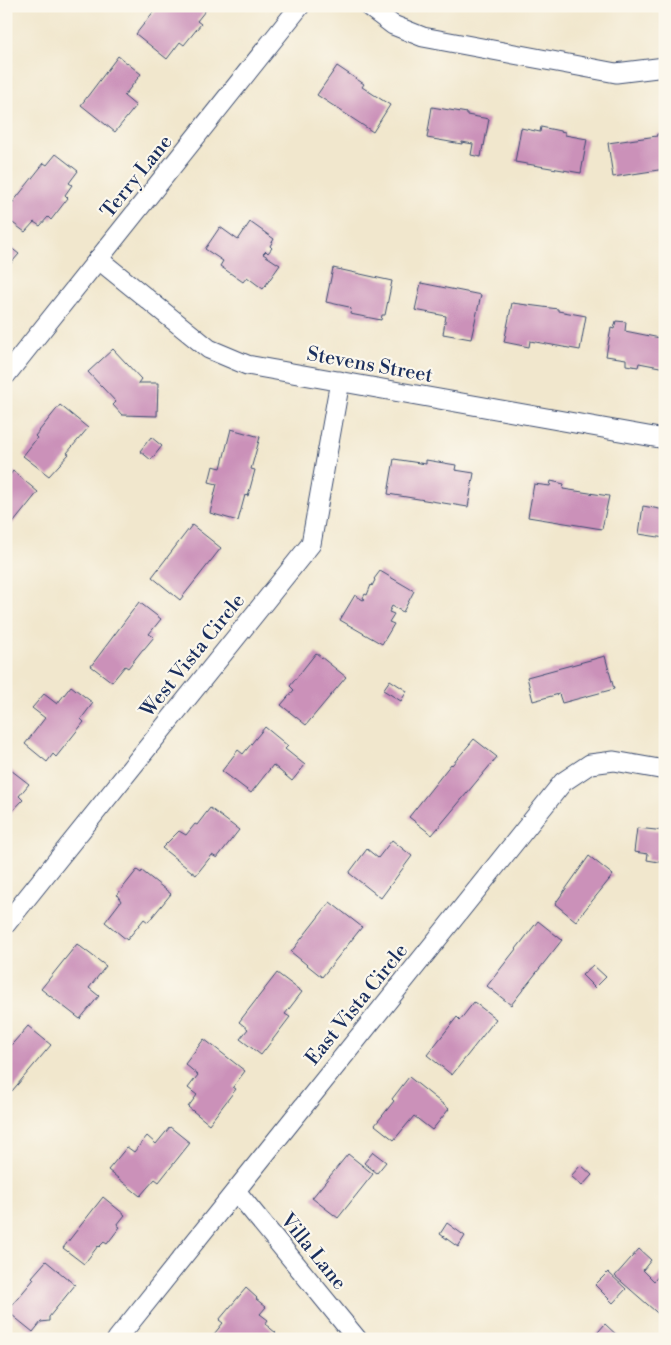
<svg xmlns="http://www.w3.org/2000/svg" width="671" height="1345" font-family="'Libre Bodoni',serif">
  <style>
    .building { fill: #cb91b9 }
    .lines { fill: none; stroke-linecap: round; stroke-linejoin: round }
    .street-casing { stroke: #3b4b6f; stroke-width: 21 }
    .street { stroke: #fff; stroke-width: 19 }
    .rail { stroke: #1b2f5e; stroke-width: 4 }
    .labels { text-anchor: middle; stroke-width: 4.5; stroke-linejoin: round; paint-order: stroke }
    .street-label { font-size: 20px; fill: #1b2f5e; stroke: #fbf7ec }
  </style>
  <rect width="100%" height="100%" fill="#fbf7ec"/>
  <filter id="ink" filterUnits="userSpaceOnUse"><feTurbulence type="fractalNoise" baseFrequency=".02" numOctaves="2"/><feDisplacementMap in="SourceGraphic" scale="10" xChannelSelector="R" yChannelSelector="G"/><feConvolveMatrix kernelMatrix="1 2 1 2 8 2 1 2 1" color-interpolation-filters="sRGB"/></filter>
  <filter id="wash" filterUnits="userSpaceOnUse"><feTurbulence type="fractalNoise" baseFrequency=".0096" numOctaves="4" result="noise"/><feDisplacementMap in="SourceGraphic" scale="20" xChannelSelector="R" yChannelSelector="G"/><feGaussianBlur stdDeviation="1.12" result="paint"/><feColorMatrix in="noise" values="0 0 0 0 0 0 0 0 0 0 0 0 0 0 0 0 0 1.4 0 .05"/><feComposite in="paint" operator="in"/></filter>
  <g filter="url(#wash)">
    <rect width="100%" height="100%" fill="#f1e7cd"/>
    <g id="blocks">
      <g class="building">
        <path d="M158,6h51l-12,15 4,3 -17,21 -4,-3 -13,17 -31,-25z"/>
        <path d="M118,56l23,18 -17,22 12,10 -21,26 -34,-27z"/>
        <path d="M337,66l27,18 -2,3 28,18 -17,27 -56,-37z"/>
        <path d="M432,107l35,6v2l22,4 -5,27 -1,-1 -2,12 -10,-2 2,-11 -11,-2v2l-35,-6z"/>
        <path d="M541,127l24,5v3l22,4 -6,34 -66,-11 6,-34 19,4z"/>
        <path d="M665,133v36l-52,8 -5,-34 49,-7v-2z"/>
        <path d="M56,154l22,17 -9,12 3,2 -7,10 3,3 -17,22 -3,-3 -8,9 -6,-4 -9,10 -19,-14v-7l38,-48 3,2z"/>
        <path d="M250,222l24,17 -4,7 2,2 -4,5 -2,-2 -3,3 17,11 -17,24 -16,-12 -4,5 -23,-16 3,-5 -18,-12 15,-22 18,13z"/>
        <path d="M6,244l13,10 -13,15z"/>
        <path d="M333,268l59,13 -7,34h-3l-1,5 -31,-6 1,-5 -2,-2 -23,-5z"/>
        <path d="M421,283l60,12 -10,44 -28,-5 3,-18 -31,-6z"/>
        <path d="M512,303l46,6v2l28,5 -6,34 -50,-9 -1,6 -25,-5z"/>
        <path d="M616,321l10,1 -1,9 40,8v29l-26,-5 -1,4 -12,-2v-6l-20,-3 5,-28 3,1z"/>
        <path d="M113,349l28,30 -3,4h20l-1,33 -35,-1 -9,-10 3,-3 -28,-30z"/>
        <path d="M60,405l28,23 -21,25 2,1 -20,22 -26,-20 14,-18 -2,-2z"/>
        <path d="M231,429l29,8 -9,32 4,1 -7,26 -3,-1 -7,26 -28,-8 7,-29 -8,-2 4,-16 8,2z"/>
        <path d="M151,437l11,9 -11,14 -11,-9z"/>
        <path d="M394,459l32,5v-4l30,5 -1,5 19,3 -6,34 -80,-13z"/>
        <path d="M13,471l25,21 -32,40v-52z"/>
        <path d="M551,481l13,3 -1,5 46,7 -7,33 -74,-12 6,-33 16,2z"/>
        <path d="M643,506l22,4v28l-26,-4z"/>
        <path d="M192,525l29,23 -41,52 -28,-23z"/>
        <path d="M380,571l34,20 -11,21 -11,-6 -3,6 5,2 -5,8 5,2 -12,20 -42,-24 15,-25 8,5 2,-1 -2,-1 2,-4 2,1 4,-10 1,1 3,-6 -1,-1z"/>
        <path d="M139,602l22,17 -12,15 5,3 -10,12h-1l-15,19 -3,-2 -13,16 -21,-16z"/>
        <path d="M316,653l30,24 -40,48 -25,-20 13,-15 -4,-4z"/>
        <path d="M605,656l9,33 -52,14 -3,-9 -26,7 -6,-24z"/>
        <path d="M390,680l17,11 -6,10 -18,-11z"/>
        <path d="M71,686l22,17 -12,16 3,3 -28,35 -3,-3 -6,8 -22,-18 20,-26 -13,-10 12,-14 13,10z"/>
        <path d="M265,727l23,19 -3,3 20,16 -13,16 -19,-16 -22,28 -29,-22 16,-21 5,4z"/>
        <path d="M474,739l23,18 -65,78 -23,-18 42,-53 1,1z"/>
        <path d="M7,767l22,17 -10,12 4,4 -17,18z"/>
        <path d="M210,808l29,22 -22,28 -5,-3 -16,20 -34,-27 17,-17 7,4 9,-11 2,1z"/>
        <path d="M637,828l28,3v32l-18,-3 1,-6 -14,-2z"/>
        <path d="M392,840l20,16 -31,42 -32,-25 18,-24 11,9z"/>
        <path d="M589,856l24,19 -37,46 -21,-17z"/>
        <path d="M137,870l4,3 1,-2 29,23 -23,28 -4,-3 -17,21 -22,-18 16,-21 -4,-6z"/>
        <path d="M330,902l32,25 -40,50 -31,-25z"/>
        <path d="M538,921l24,19 -51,65 -24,-19z"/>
        <path d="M77,944l29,22 -17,22 10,8 -19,23 -39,-30z"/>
        <path d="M593,965l13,12 -11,11 -13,-13z"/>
        <path d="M277,973l25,19 -17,22 5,3 -29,38 -21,-16 8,-10 -9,-7z"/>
        <path d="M474,1002l22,17 -44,56 -25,-20 30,-38 3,3z"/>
        <path d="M28,1026l23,19 -39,46 -3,-3 -3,3v-40z"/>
        <path d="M204,1039l41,32 -12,16 3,2 -27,35 -21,-17 9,-12 -9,-7 10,-13 -13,-11z"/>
        <path d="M409,1077l40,32 -17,21 -18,-14 -20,24 -19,-15 19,-24 -2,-2z"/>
        <path d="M170,1127l20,16 -31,39 -4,-3 -15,17 -32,-26 19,-23 7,5 13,-16 9,8z"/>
        <path d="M373,1152l13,10 -9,11 -13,-10z"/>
        <path d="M348,1154l25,20 -35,44 -26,-20z"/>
        <path d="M581,1165l11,10 -10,11 -11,-10z"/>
        <path d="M103,1197l22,18 -8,10 3,2 -13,17 -3,-2 -5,5 -1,-1 -14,18 -21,-16z"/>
        <path d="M447,1223l18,13 -7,11 -18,-13z"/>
        <path d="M639,1249l12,11 -8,10 11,11 10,-11 1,1v46l-2,1 -48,-42z"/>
        <path d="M46,1261l29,24 -26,32v4l-8,1 -8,10 -26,-21 27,-32 -2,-2z"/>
        <path d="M608,1272l18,17 -13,14 -18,-18z"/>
        <path d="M246,1288l11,10 -1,1 10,8 -6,7 8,6 -3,4 11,9 -5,6h-61l13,-16 -4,-3z"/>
        <path d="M605,1324l16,15h-29z"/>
      </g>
    </g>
  </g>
  <g filter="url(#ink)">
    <use href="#blocks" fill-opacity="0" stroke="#3b4b6f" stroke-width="1"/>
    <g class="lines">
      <g class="street-casing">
        <g id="street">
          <path d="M368,6l25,19 30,12 193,36 49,-6"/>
          <path d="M98,259l111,90 38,16 418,74"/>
          <path d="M6,375l294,-369"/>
          <path d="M6,924l305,-380 29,-163"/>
          <path d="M236,1191l121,148"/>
          <path d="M117,1339l446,-557 27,-18 24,-3 51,9"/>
        </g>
      </g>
      <use href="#street" class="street"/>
      <path class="rail" d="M6,14l6,-8"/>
    </g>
  </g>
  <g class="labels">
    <g class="street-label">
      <text transform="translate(136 176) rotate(-51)" y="7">Terry Lane</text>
      <text transform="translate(370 364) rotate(10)" y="7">Stevens Street</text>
      <text transform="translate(192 655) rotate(-51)" y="7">West Vista Circle</text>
      <text transform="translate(356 1004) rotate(-51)" y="7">East Vista Circle</text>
      <text transform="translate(314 1251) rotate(51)" y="7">Villa Lane</text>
    </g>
  </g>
  <rect width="671" height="1345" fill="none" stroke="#fbf7ec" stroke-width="25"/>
</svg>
